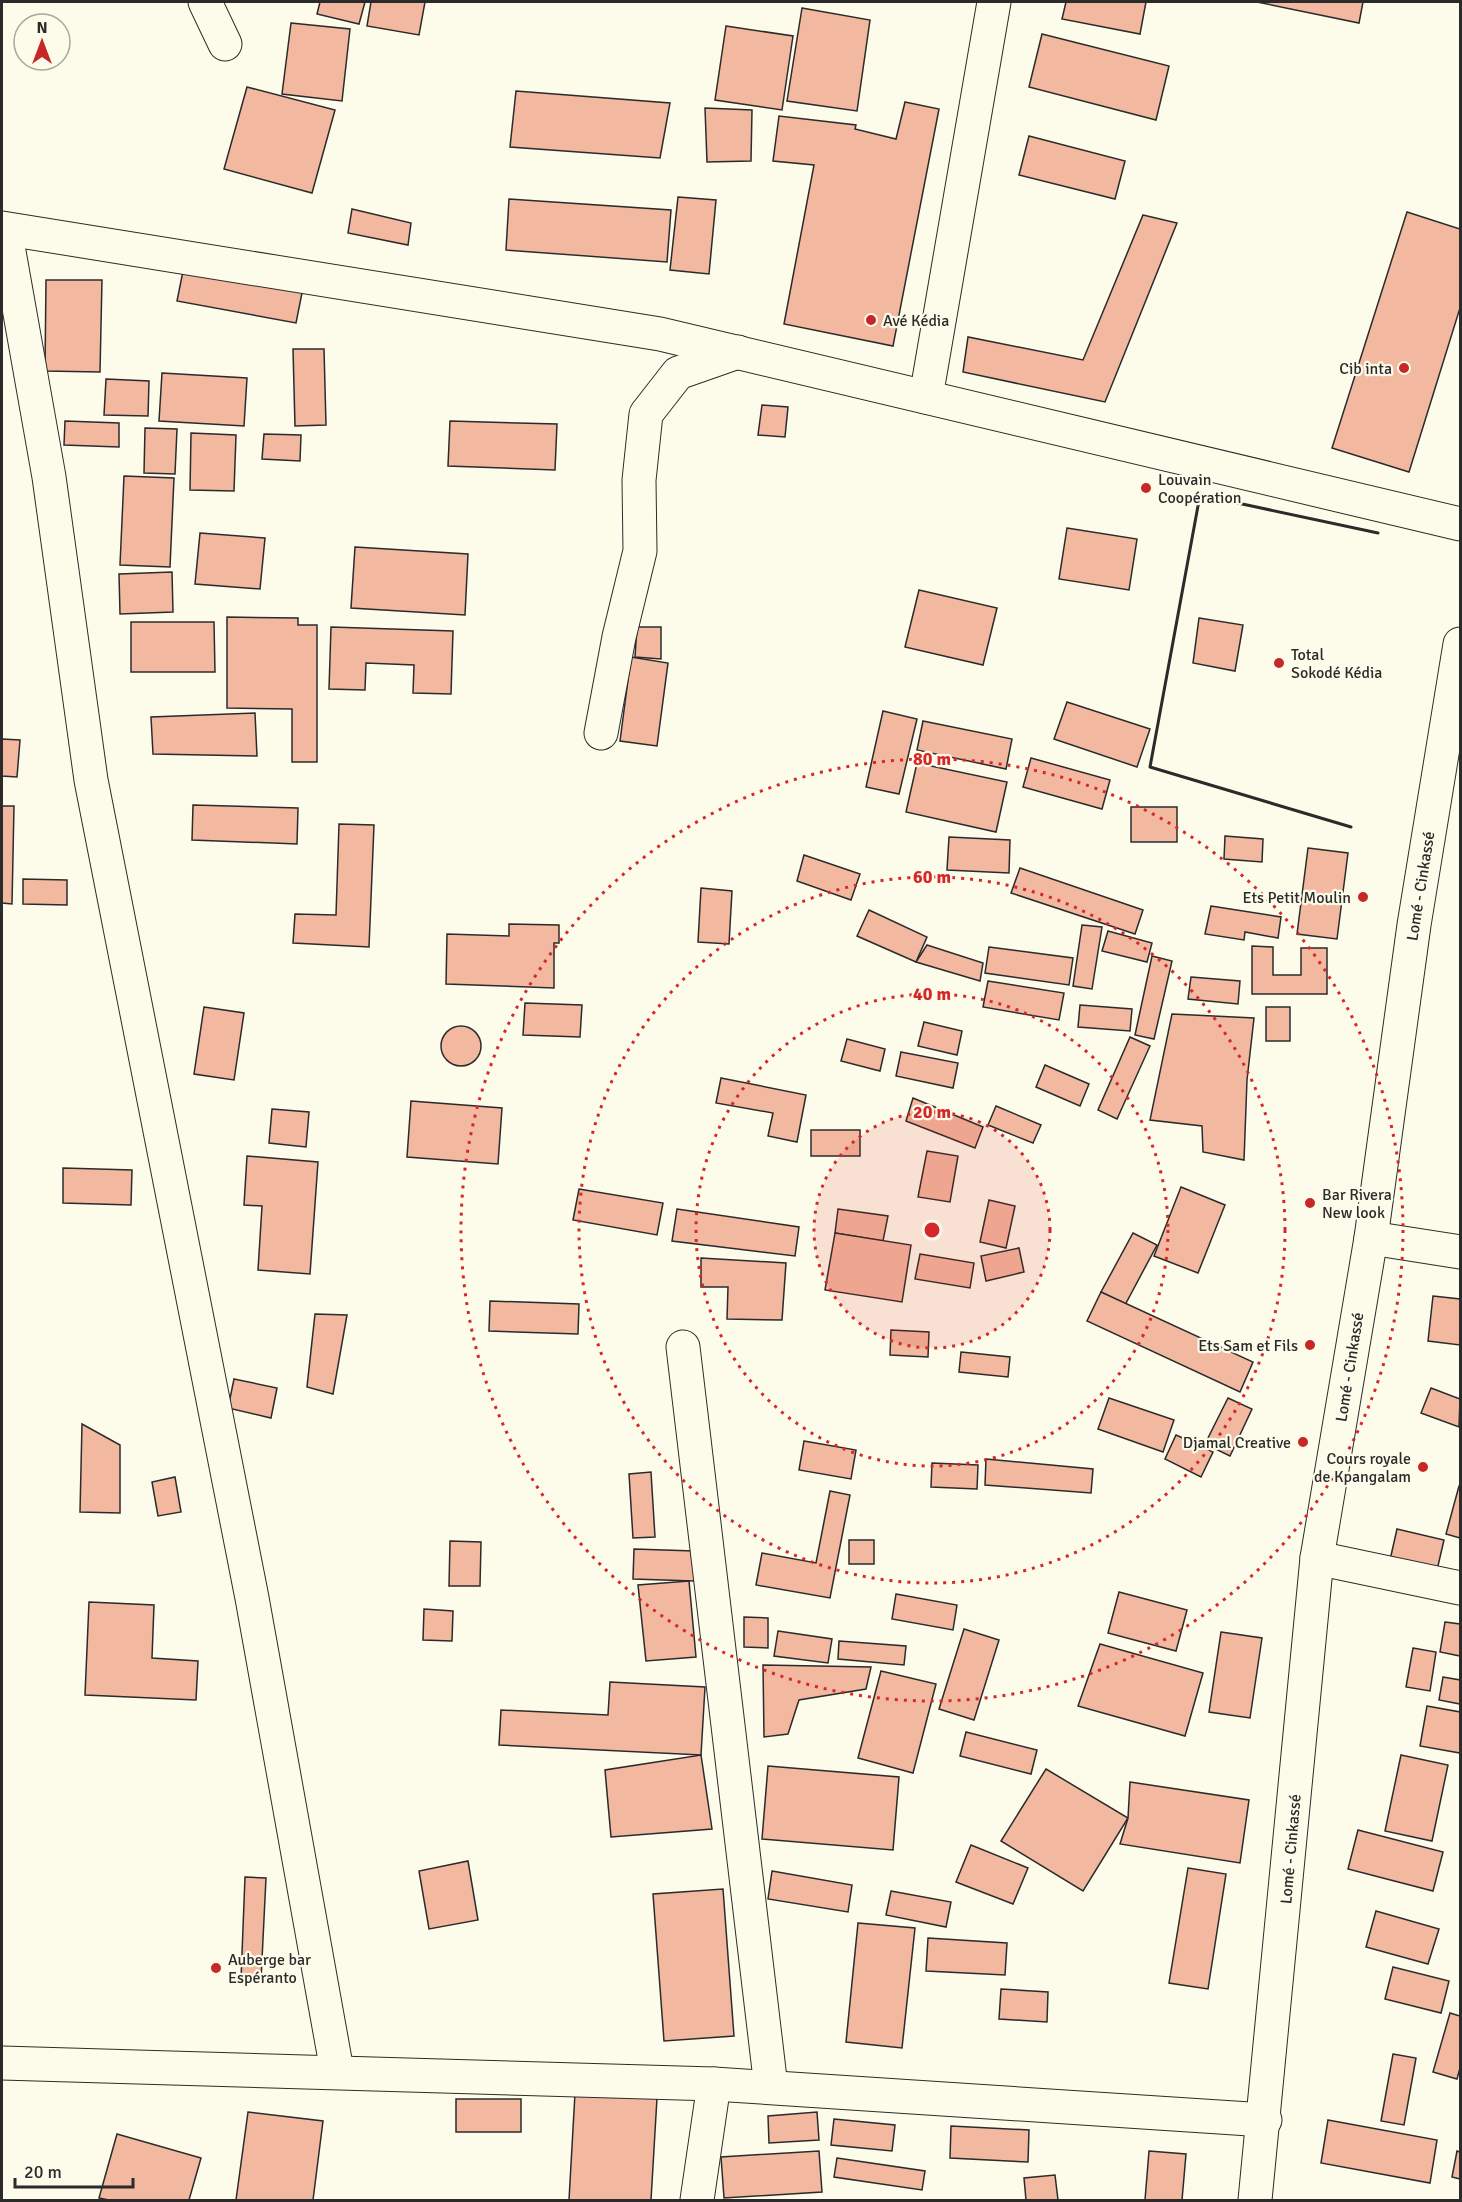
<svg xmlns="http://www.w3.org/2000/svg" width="1462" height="2202" font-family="Signika,sans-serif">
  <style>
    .building { fill: #f2b8a0; stroke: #2b2b2b; stroke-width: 1.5 }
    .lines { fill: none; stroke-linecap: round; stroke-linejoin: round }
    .minor-casing { stroke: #2b2b2b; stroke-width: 35 }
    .highway-casing { stroke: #2b2b2b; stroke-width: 35 }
    .minor { stroke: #fdfbea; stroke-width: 33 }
    .highway { stroke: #fdfbea; stroke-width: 33 }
    .wall { stroke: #2b2b2b; stroke-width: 3 }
    .ring { fill: none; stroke: #d62828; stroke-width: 3; stroke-dasharray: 3 6 }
    .poi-dot { fill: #c62828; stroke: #fdfbea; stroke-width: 2 }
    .labels { text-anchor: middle; stroke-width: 4.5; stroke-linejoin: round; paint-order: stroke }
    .poi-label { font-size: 16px; fill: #2b2b2b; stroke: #fdfbea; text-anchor: start }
    .street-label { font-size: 16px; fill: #2b2b2b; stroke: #fdfbea }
    .centre { fill: #d62828; stroke: #fdfbea; stroke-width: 3 }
    .ring-label { font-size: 18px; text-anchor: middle; font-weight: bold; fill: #d62828; stroke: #fdfbea; stroke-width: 4.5; stroke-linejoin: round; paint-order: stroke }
  </style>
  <rect width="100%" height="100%" fill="#fdfbea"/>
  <g class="building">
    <path d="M320,2h45l-6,22 -42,-10z"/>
    <path d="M371,2h54l-6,33 -52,-9z"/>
    <path d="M1066,2h80l-6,32 -78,-15z"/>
    <path d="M1257,2h106l-4,21z"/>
    <path d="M802,8l68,12 -13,91 -70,-10z"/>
    <path d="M291,23l59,6 -8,72 -60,-7z"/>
    <path d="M726,26l67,10 -11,74 -67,-10z"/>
    <path d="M1042,34l127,32 -13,54 -127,-33z"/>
    <path d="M247,87l88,23 -23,83 -88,-24z"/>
    <path d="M516,91l154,12 -10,55 -150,-11z"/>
    <path d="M905,102l34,7 -46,237 -109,-22 30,-159 -41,-4 6,-45 77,9 -1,4 41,10z"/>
    <path d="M705,108l47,2 -1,51 -44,1z"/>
    <path d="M1029,136l96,25 -10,38 -96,-24z"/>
    <path d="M678,197l38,3 -7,74 -39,-4z"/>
    <path d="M509,199l162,11 -4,52 -161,-12z"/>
    <path d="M352,209l59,14 -3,22 -60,-12z"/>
    <path d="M1407,212l53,17v79l-51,164 -77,-24z"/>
    <path d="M1143,215l34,8 -72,179 -142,-30 5,-35 115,23z"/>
    <path d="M185,261l119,22 -8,40 -119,-22z"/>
    <path d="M46,280h56l-2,92 -55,-1z"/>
    <path d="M293,349h31l2,76 -31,1z"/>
    <path d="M162,373l85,5 -3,48 -85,-5z"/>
    <path d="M106,379l43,2 -1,35 -44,-1z"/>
    <path d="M762,405l26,2 -3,30 -27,-2z"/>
    <path d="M65,421l54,2v24l-55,-2z"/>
    <path d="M450,421l107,3 -2,46 -107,-4z"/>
    <path d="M145,428l32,1 -2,45 -31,-1z"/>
    <path d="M191,433l45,2 -2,56 -44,-1z"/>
    <path d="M264,434l37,1 -1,26 -38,-2z"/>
    <path d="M124,476l50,2 -4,89 -50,-2z"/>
    <path d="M1067,528l70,11 -8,51 -70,-11z"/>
    <path d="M200,533l65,5 -5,51 -65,-5z"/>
    <path d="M355,547l113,7 -3,61 -114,-7z"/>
    <path d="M172,572l1,40 -53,2 -1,-40z"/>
    <path d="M919,590l78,18 -14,57 -78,-18z"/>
    <path d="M227,617l71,1v7h19v137h-25v-53l-65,-1z"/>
    <path d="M1199,618l44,7 -8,46 -42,-8z"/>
    <path d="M131,622h83l1,50h-84z"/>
    <path d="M331,627l122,4 -2,63 -38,-1 1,-28 -48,-2 -1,27 -36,-1z"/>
    <path d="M637,627h24v32l-26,-2z"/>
    <path d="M631,657l37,6 -11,83 -37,-5z"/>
    <path d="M1067,702l83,27 -13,38 -83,-28z"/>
    <path d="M883,711l34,8 -18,75 -33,-7z"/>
    <path d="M255,713l2,43 -104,-2 -2,-37z"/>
    <path d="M923,721l89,18 -6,30 -89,-19z"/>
    <path d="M2,739l18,1 -3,37 -15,-1z"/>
    <path d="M1031,758l79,22 -8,29 -79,-22z"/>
    <path d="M917,763l90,19 -11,50 -90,-20z"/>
    <path d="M193,805l105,3 -1,36 -105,-4z"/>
    <path d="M2,806h12l-2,98 -10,-1z"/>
    <rect x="1131" y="807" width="46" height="35"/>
    <path d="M339,824l35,1 -5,122 -76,-4 2,-29 41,1z"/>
    <path d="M1225,836l38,3 -1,23 -38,-3z"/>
    <path d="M949,837l61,3 -1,33 -62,-3z"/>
    <path d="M1308,848l40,5 -11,86 -40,-5z"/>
    <path d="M804,855l56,19 -9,26 -54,-19z"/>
    <path d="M1020,868l123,42 -8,24 -124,-41z"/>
    <path d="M23,879l44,1v25l-44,-1z"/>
    <path d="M701,888l31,3 -3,53 -31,-2z"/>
    <path d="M1211,906l70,11 -3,21 -33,-6 -1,8 -39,-6z"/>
    <path d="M869,910l58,27 -11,25 -59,-26z"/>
    <path d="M509,924l50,1v18h-5v45l-108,-4 1,-50 62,2z"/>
    <path d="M1082,925l20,2 -10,62 -19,-3z"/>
    <path d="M1108,931l44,12 -5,19 -45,-11z"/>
    <path d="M927,945l56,18 -3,18 -64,-19z"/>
    <path d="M1252,946l21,1v28h28v-27h26v46h-75z"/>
    <path d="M989,947l84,11 -4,27 -84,-12z"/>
    <path d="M1152,956l20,5 -18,78 -19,-4z"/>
    <path d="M1191,977l49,4 -2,23 -50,-5z"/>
    <path d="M988,981l76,12 -5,27 -76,-13z"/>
    <path d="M525,1003l57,2 -2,32 -57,-2z"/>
    <path d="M1080,1005l52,4 -2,22 -52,-4z"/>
    <path d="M204,1007l40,6 -10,67 -40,-6z"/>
    <rect x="1266" y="1007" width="24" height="34"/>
    <path d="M1172,1014l82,4 -7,62 -3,80 -41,-8 -1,-26 -52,-6z"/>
    <path d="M924,1022l38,9 -5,24 -39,-9z"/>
    <circle cx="461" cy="1046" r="20"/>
    <path d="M1130,1037l20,9 -33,73 -19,-9z"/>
    <path d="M847,1039l38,10 -5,22 -39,-10z"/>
    <path d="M901,1052l57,11 -5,25 -57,-12z"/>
    <path d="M1045,1065l44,19 -9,22 -44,-19z"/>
    <path d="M721,1078l85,17 -9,47 -29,-6 5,-23 -57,-10z"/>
    <path d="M913,1098l70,29 -8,21 -69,-27z"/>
    <path d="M411,1101l91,7 -4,56 -91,-7z"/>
    <path d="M996,1106l45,19 -8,18 -45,-18z"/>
    <path d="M272,1109l37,3 -3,35 -37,-4z"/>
    <rect x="811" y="1130" width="49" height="26"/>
    <path d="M927,1151l31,5 -8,46 -32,-5z"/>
    <path d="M247,1156l71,6 -8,112 -52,-4 4,-64 -18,-1z"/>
    <path d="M63,1168l69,2 -1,35 -68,-2z"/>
    <path d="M1181,1187l44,18 -27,68 -44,-17z"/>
    <path d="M579,1189l84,14 -6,32 -84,-15z"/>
    <path d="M989,1200l26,6 -9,42 -26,-6z"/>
    <path d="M677,1209l122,18 -4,29 -123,-15z"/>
    <path d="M838,1209l50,7 -5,25 -48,-8z"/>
    <path d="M835,1233l76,12 -9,57 -77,-12z"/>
    <path d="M1133,1233l24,12 -32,60 -24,-13z"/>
    <path d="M1019,1248l5,24 -38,9 -5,-25z"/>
    <path d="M920,1254l54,9 -4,25 -55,-9z"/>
    <path d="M701,1258l85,5 -4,57 -55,-1 1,-32h-27z"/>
    <path d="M1101,1292l152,70 -13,30 -153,-71z"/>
    <path d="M1433,1296l27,3v46l-32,-4z"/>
    <path d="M490,1301l89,3 -1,30 -89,-3z"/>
    <path d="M315,1314l32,1 -14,79 -26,-7z"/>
    <path d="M891,1330l38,2 -1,25 -38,-2z"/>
    <path d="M961,1352l49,5 -2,20 -49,-5z"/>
    <path d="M234,1379l43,9 -6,30 -43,-10z"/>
    <path d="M1431,1388l29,11 -1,28 -38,-14z"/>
    <path d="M1109,1398l65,22 -11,32 -65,-23z"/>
    <path d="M1228,1398l24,11 -22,47 -25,-12z"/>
    <path d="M82,1424l38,21v68l-40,-1z"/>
    <path d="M1176,1435l37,17 -12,25 -36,-18z"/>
    <path d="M804,1441l52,9 -5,29 -52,-9z"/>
    <path d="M986,1459l107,10 -2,24 -106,-8z"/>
    <path d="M932,1463l46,2 -1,24 -46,-2z"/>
    <path d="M651,1472l4,65 -22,1 -4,-64z"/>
    <path d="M175,1477l6,35 -23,4 -6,-34z"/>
    <path d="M1459,1486h1v52l-14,-4z"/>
    <path d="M830,1491l20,4 -20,103 -74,-13 6,-32 54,10z"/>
    <path d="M1397,1529l47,11 -7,30 -47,-10z"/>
    <rect x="849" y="1540" width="25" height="24"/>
    <path d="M450,1541l31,1 -1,44h-31z"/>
    <path d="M634,1549l60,2v30l-61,-2z"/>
    <path d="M689,1581l7,76 -50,4 -8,-76z"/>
    <path d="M1119,1592l68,18 -11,41 -68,-18z"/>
    <path d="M896,1594l61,11 -4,25 -61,-11z"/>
    <path d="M89,1602l65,3 -2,53 46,3 -2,39 -111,-5z"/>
    <path d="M424,1609l29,2 -1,30 -29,-1z"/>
    <path d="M744,1617l24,1v30l-24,-1z"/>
    <path d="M1445,1622l15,2v32l-20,-4z"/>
    <path d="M964,1629l35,11 -25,80 -35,-11z"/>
    <path d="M778,1631l54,8 -4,24 -54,-7z"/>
    <path d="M1221,1632l41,6 -12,80 -41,-6z"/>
    <path d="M839,1641l67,5 -2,19 -66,-6z"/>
    <path d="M1100,1644l103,29 -18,63 -107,-30z"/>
    <path d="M1413,1648l23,4 -6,39 -24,-4z"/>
    <path d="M763,1665l108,2 -5,22 -67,11 -11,34 -24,3z"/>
    <path d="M881,1671l55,13 -23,89 -55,-15z"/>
    <path d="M1443,1677l17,3v24l-21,-4z"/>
    <path d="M610,1682l95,5 -4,68 -202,-10 2,-35 107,5z"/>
    <path d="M1427,1706l33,6v41l-40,-7z"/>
    <path d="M966,1732l71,18 -6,24 -71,-18z"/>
    <path d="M701,1755l11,74 -101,8 -6,-67z"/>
    <path d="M1401,1755l47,10 -16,76 -47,-10z"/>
    <path d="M768,1766l131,11 -6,73 -131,-11z"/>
    <path d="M1046,1769l82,49 -45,73 -82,-50z"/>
    <path d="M1130,1782l119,18 -9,63 -120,-19 8,-26z"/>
    <path d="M1358,1830l85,22 -10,39 -85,-22z"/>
    <path d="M971,1845l57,23 -15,36 -57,-22z"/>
    <path d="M468,1861l10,59 -49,9 -10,-58z"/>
    <path d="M1188,1868l38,6 -18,115 -39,-6z"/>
    <path d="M772,1871l80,14 -4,27 -80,-13z"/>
    <path d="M245,1877l21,1 -5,102 -20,-1z"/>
    <path d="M723,1889l11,147 -70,5 -11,-147z"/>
    <path d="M891,1891l60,11 -5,25 -60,-12z"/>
    <path d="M1376,1911l63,18 -11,35 -62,-17z"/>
    <path d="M858,1923l57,5 -13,120 -56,-6z"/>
    <path d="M928,1938l79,5 -2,32 -79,-4z"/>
    <path d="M1393,1967l56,14 -8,32 -56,-14z"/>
    <path d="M1001,1989l47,3 -1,30 -48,-3z"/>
    <path d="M1450,2013l10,3v52l-3,11 -24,-7z"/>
    <path d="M1393,2054l23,4 -12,67 -23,-4z"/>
    <path d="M575,2093l82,5 -6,102h-82z"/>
    <rect x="456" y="2099" width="65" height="33"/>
    <path d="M248,2112l75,9 -10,79h-77z"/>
    <path d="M817,2112l2,28 -50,3 -1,-27z"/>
    <path d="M834,2119l61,6 -3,26 -61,-6z"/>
    <path d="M1328,2120l109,20 -7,43 -109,-20z"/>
    <path d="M951,2126l78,4 -1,32 -78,-4z"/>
    <path d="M117,2134l84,24 -12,42h-80l-10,-2z"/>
    <path d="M819,2151l3,41 -98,6 -3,-41z"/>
    <path d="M1149,2151l37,3 -4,46h-37z"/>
    <path d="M1457,2151l3,1v27l-8,-2z"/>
    <path d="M837,2158l88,13 -3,19 -88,-13z"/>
    <path d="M1055,2175l3,25h-32l-2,-22z"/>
  </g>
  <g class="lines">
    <g class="minor-casing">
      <g id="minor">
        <path d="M205,2l20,42"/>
        <path d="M2,228l658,106 800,190"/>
        <path d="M5,229l44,248 42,303 161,818 85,473"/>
        <path d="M926,397l68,-395"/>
        <path d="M601,733l18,-96 21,-86 -1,-71 7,-66 32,-41 60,-21"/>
        <path d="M1371,1238l89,14"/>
        <path d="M683,1347l88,740"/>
        <path d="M1317,1558l143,30"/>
        <path d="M2,2063l712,21 551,36"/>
        <path d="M697,2200l17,-116"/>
      </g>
    </g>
    <g class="highway-casing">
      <path id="highway" d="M1255,2200l62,-642 54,-320 43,-313 46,-281"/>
    </g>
    <use href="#minor" class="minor"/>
    <use href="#highway" class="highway"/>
    <path class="wall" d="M1351,827l-201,-60 50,-272 178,38"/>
  </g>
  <circle cx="932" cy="1230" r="118" fill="#d62828" fill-opacity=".12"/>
  <g class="ring">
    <circle cx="932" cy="1230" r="118"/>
    <circle cx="932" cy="1230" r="236"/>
    <circle cx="932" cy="1230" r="353"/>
    <circle cx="932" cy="1230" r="471"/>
  </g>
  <g class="poi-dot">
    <circle cx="871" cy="320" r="6"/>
    <circle cx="1404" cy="368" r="6"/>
    <circle cx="1146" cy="488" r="6"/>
    <circle cx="1279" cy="663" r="6"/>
    <circle cx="1363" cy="897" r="6"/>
    <circle cx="1310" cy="1203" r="6"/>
    <circle cx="1310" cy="1345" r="6"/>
    <circle cx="1303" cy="1442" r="6"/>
    <circle cx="1423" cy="1467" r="6"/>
    <circle cx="216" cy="1968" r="6"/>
  </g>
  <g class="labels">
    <g class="poi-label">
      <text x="883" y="326">Avé Kédia</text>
      <text x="1392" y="374" text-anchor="end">Cib inta</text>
      <text x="1158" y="485">Louvain<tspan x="1158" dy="18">Coopération</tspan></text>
      <text x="1291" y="660">Total<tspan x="1291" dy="18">Sokodé Kédia</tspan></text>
      <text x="1351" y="903" text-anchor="end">Ets Petit Moulin</text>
      <text x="1322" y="1200">Bar Rivera<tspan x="1322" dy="18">New look</tspan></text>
      <text x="1298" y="1351" text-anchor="end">Ets Sam et Fils</text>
      <text x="1291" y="1448" text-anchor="end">Djamal Creative</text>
      <text x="1411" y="1464" text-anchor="end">Cours royale<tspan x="1411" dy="18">de Kpangalam</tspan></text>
      <text x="228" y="1965">Auberge bar<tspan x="228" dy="18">Espéranto</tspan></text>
    </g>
    <g class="street-label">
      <text transform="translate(1420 886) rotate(-81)" y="6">Lomé - Cinkassé</text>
      <text transform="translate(1349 1367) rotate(-81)" y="6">Lomé - Cinkassé</text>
      <text transform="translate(1290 1849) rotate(-85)" y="6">Lomé - Cinkassé</text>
    </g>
  </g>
  <circle cx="932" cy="1230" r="9" class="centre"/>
  <g class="ring-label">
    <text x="932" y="765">80 m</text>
    <text x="932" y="883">60 m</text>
    <text x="932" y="1000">40 m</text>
    <text x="932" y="1118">20 m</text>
  </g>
  <rect width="1462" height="2202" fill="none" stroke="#2b2b2b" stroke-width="6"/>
  <g transform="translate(42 42)"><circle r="28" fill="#fdfbea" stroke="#a9a89e" stroke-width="1.5"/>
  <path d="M0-4.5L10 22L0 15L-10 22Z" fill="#c62828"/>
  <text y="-9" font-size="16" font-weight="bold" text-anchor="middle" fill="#2b2b2b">N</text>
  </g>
  <path d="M15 2178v9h118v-9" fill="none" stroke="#2b2b2b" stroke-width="3"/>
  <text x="24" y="2178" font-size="18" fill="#2b2b2b" stroke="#fdfbea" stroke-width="4.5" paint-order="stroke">20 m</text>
</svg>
